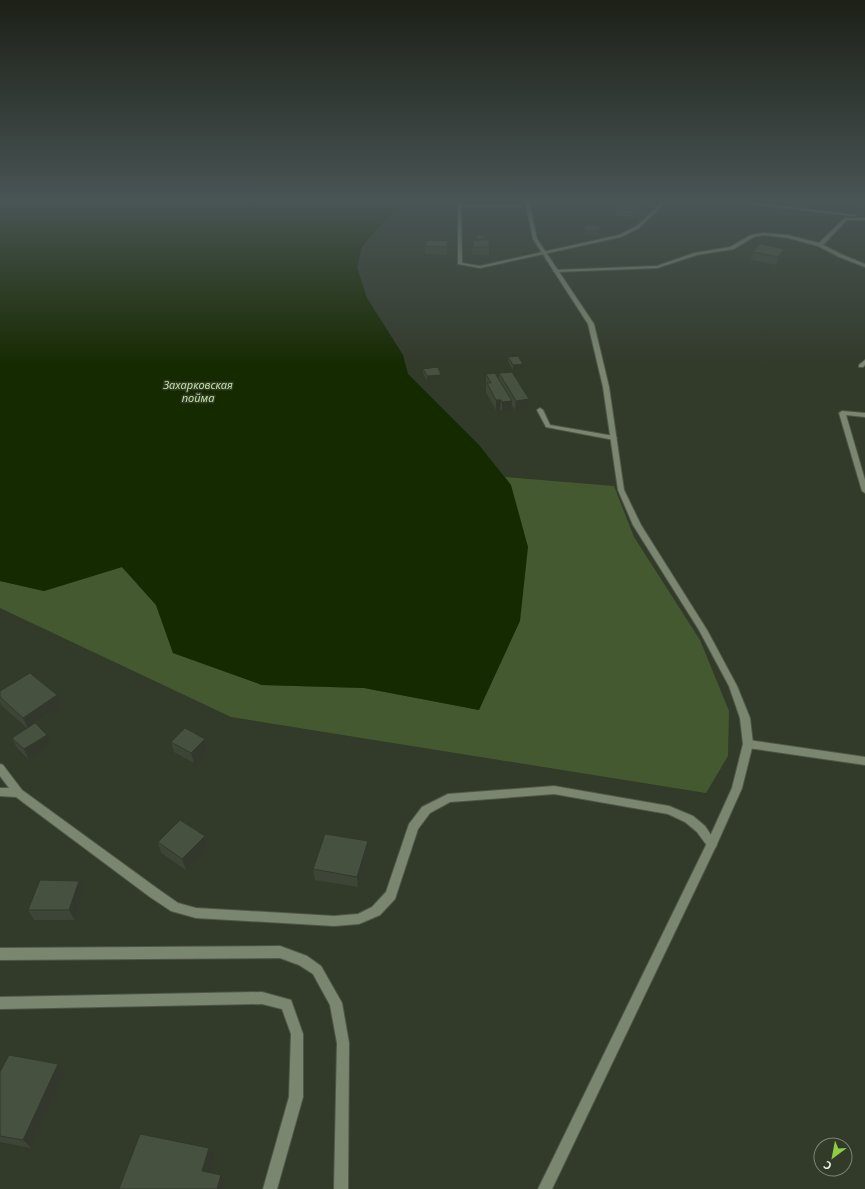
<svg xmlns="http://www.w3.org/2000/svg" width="865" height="1189" font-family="'Open Sans',sans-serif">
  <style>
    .green { fill: #445930 }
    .water { fill: #162a00 }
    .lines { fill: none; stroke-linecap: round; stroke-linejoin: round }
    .lane-casing { stroke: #505748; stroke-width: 2 }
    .street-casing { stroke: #505748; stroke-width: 2 }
    .lane { fill: #7b8671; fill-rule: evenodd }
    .street { fill: #7b8671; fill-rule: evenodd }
    .wall { fill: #3d4636 }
    .shaded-wall { fill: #32392c }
    .building { fill: #47513f; stroke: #32392c }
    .labels { text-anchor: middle; stroke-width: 3; stroke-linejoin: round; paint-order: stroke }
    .far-water-label { font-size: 11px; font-style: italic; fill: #c3eaa0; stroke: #323a2a }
  </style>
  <rect width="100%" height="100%" fill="#323a2a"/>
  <path class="green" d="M505,477l109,9 20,51 66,103 29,71 -1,45 -22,37 -475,-76 -231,-109v-27l44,10 78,-24 34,38 17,48 89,32 102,3 115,22 32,-225z"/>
  <path class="water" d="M0,200h265v6l19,-6h135l-26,13 -19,19 -12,15 -5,20 10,31 36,57 5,19 71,71 32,40 17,62 -8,74 -41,89 -115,-22 -102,-3 -89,-32 -17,-48 -34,-38 -78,24 -44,-10z"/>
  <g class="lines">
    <g class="lane-casing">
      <g id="lane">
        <path d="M664,200h4l-29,28 -18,9 -141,31 -22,-4v-59h61l2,1 -2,1h-58l1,56 18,3 139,-31 18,-9z"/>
        <path d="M718,200h10l128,15 -2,1z"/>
        <path d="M845,218h20v2h-18l-24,25 20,10 22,9v3l-26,-10 -21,-11 -30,-8 -25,-3 -9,2 -20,12 -37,6 -40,13 -102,4 -2,-1 2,-1 102,-4 37,-13 36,-6 21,-12 12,-2 25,2 31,8z"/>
        <path d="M865,360v5l-2,2h-4v-2z"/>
        <path d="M540,408l3,2 7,15 64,11 3,2 -3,2 -68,-13 -9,-17z"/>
        <path d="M842,411l23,2v4l-19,-2 19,65v13l-3,-2 -23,-78z"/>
        <path d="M748,740l117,17v8l-117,-17 -3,-1 -2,-3 2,-3z"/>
        <path d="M0,764l3,1 19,25 136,99 20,14 18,5 138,8 24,-2 14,-7 14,-15 23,-68 13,-17 26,-13 106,-8 115,20 24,10 12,10 12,18 -1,3 -4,2 -4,-2 -11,-15 -12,-10 -17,-8 -114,-20 -104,8 -20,11 -12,16 -23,70 -15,16 -21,9 -25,2 -138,-8 -25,-7 -21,-14 -134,-100 -16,-1v-8h9l-9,-12z"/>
      </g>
    </g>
    <g class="street-casing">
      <g id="street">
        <path d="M525,200h4l8,39 57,85 15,63 15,103 17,35 66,105 30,56 13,32 3,26 -11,44 -25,56 -165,345h-14l169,-346 25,-55 11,-44 -3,-26 -11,-32 -30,-56 -66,-105 -15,-35 -15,-103 -15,-63 -55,-85z"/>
        <path d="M280,946l27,10 14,10 21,37 7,40 -1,146h-14l3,-146 -7,-38 -17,-31 -14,-9 -19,-7 -280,2v-12z"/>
        <path d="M262,992l29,8 12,34v63l-26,92h-14l26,-92 2,-63 -9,-25 -20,-5 -262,5v-12z"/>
      </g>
    </g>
    <use href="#lane" class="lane"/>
    <use href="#street" class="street"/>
  </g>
  <g class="wall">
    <rect x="484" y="200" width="11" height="2"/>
    <path d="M845,200h20v6l-18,-1z"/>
    <path d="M620,206h20l-2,5h-5l1,3v4l-19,-1v-7h5z"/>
    <path d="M584,225l16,6 -1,4 -15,-1z"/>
    <path d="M476,235h9v5h4v15h-17l1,-15h3z"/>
    <path d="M448,241v7l-1,7 -22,-1v-8z"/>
    <path d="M753,252l30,5 -7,8 -25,-5z"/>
    <path d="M508,357l15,12 -10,1 -5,-9z"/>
    <path d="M423,369l18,11 -14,1 -4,-8z"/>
    <path d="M499,373l30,26 -1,10 -13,1 -4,-6v7l-9,1 -2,-3 -4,1 -10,-17v-19l13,6z"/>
    <path d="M0,691l57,4 5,11 -27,18 17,22 -23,14 -12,-12 -5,-10 15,-10 -26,-23 -1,-3z"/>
    <path d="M205,739l3,11 -14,13 -20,-11 -3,-10z"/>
    <path d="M205,836l3,11 -22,23 -25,-17 -3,-11z"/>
    <path d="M368,852l-10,35 -43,-7 -2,-11z"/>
    <path d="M84,891l-9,29h-41l-6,-10z"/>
    <path d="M58,1064l7,9 -34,75 -31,-6v-70z"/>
  </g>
  <g class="shaded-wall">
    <path d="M448,241v7l-1,7v-8z"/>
    <path d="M785,249l-2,8 -7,8 2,-8z"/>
    <path d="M523,364v5l-10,1v-5z"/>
    <path d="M441,375v5l-14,1v-5z"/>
    <path d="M529,399l-1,10 -13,1 1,-9z"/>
    <path d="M496,400h5l-1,9 -4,1z"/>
    <path d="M512,401l-1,10 -9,1v-10z"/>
    <path d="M57,695l5,11 -34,22 -5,-10z"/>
    <path d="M47,735l5,11 -23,14 -5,-11z"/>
    <path d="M205,739l3,11 -14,13 -3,-10z"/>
    <path d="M205,836l3,11 -22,23 -4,-11z"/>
    <path d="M368,841v11l-10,35 -1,-10z"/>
    <path d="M79,881l5,10 -9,29 -6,-10z"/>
    <path d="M58,1064l7,9 -34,75 -8,-8z"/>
    <path d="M209,1148l5,9 -7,22 -5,-8z"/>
    <path d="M221,1175l4,8 -2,6h-6z"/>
  </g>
  <g class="building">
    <path d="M623,200l18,2 -3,6 -18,-2z"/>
    <path d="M615,210h18l1,4 -18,-1z"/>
    <rect x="584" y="225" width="16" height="6"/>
    <rect x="476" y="235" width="9" height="4"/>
    <path d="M427,240l21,1 -1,6 -22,-1z"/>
    <rect x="473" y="240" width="16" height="7"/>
    <path d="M760,244l25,5 -7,8 -25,-5z"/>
    <path d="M518,356l5,8 -10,1 -5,-8z"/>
    <path d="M438,367l3,8 -14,1 -4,-7z"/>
    <path d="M512,372l17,27 -13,2 -17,-28z"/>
    <path d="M495,373l17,28 -10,1 -1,-2h-5l-9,-17h4l-5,-9z"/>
    <path d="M30,673l27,22 -34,23 -23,-21v-6z"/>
    <path d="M35,723l12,12 -23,14 -12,-11z"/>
    <path d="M185,728l20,11 -14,14 -20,-11z"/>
    <path d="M180,820l25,16 -23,23 -24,-17z"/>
    <path d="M325,834l43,7 -11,36 -44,-8z"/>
    <path d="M40,880l39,1 -10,29h-41z"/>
    <path d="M9,1055l49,9 -35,76 -23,-4v-64z"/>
    <path d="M140,1134l69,14 -7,23 19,4 -4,14h-98z"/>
  </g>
  <linearGradient id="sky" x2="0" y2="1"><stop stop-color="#1c2017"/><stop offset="0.55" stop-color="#495555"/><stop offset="1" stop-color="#495555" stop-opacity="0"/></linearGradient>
  <rect width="865" height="366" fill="url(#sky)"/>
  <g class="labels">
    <g class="far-water-label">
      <text x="198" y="389">Захарковская<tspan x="198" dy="13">пойма</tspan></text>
    </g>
  </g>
  <g transform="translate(833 1157) rotate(212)"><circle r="19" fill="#323a2a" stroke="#7c8376"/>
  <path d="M0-3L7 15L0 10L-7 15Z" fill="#8ece43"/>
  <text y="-6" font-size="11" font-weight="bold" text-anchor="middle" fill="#ebf1e7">С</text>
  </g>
</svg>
